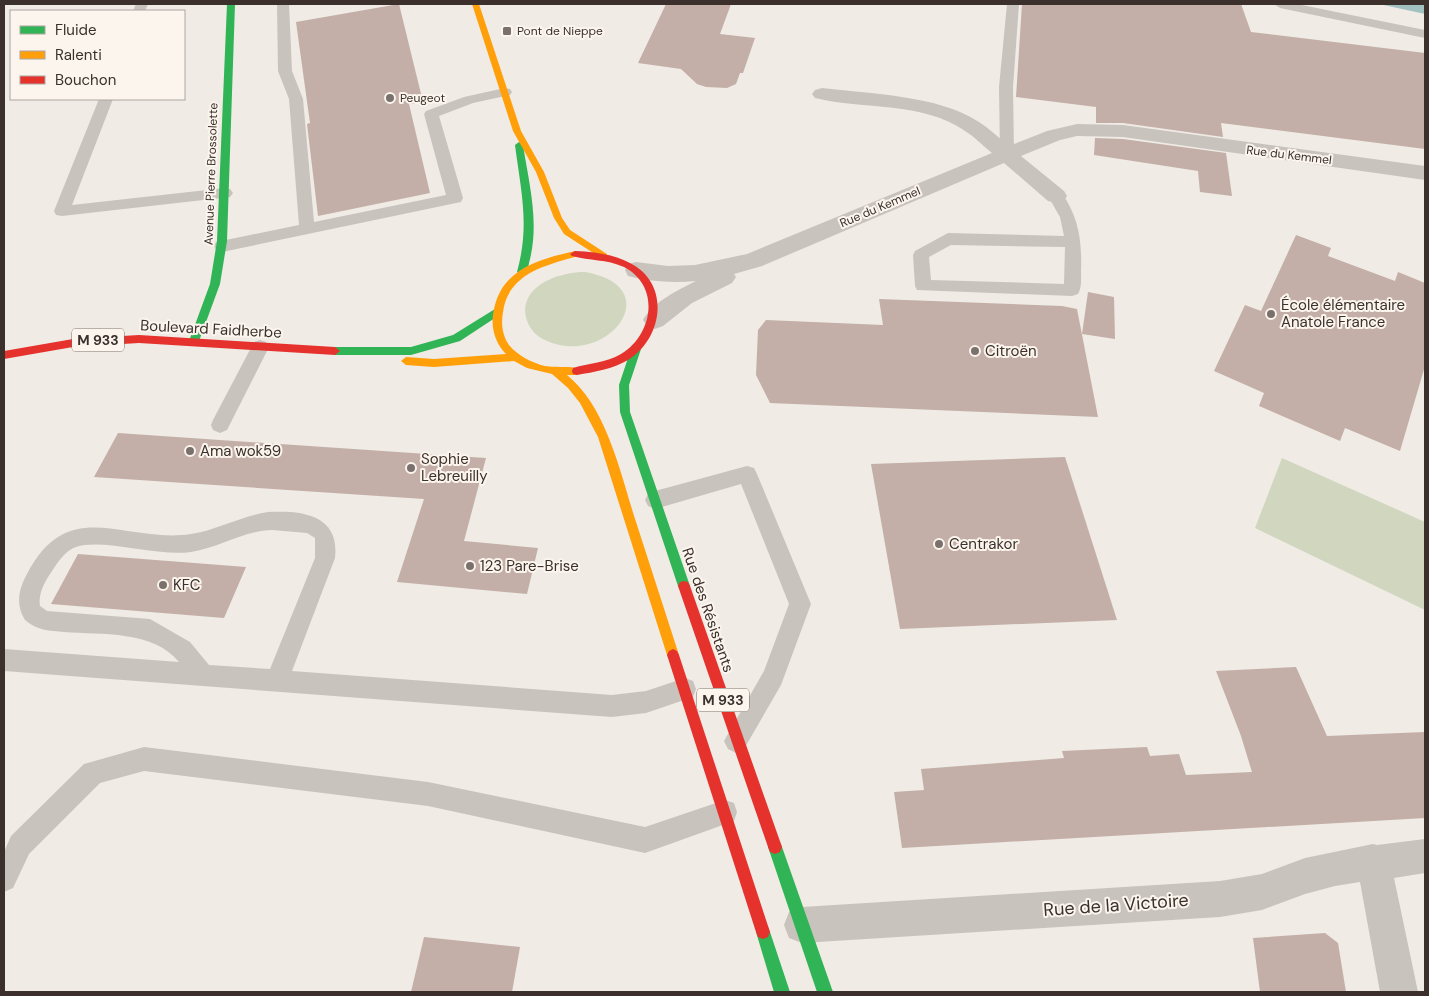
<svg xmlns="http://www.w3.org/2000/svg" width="1429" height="996" font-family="'DM Sans',sans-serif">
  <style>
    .green { fill: #d1d6bf }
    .water { fill: #a1c2c1 }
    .building { fill: #c3afa7 }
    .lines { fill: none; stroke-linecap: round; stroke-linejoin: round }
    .lane { fill: #c9c3be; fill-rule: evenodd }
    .street { fill: #c9c3be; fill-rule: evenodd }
    .fast { fill: #30b455; fill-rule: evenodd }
    .slow { fill: #ff9f0a; fill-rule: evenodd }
    .jam { fill: #e5322d; fill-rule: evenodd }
    .poi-dot { fill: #7a716c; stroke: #fbf5ee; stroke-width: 2 }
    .labels { text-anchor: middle; stroke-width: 4; stroke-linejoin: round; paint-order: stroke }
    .far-poi-label { font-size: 12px; fill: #3b302b; stroke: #fbf5ee; text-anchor: start }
    .far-street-label { font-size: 12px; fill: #3b302b; stroke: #fbf5ee }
    .shield { fill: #fbf5ee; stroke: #756b66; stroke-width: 1 }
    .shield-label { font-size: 14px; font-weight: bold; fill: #3b302b }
    .poi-label { font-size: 15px; fill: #3b302b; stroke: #fbf5ee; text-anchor: start }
    .street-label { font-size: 15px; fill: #3b302b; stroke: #fbf5ee }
    .near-street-label { font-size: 18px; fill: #3b302b; stroke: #fbf5ee }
  </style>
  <rect width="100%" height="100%" fill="#f0ebe5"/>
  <g class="green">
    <path d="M585,272c87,15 19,101 -44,66 -10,-6 -16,-17 -16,-29 2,-27 38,-37 60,-37z"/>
    <path d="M1282,458l143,64v88l-170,-82z"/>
  </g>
  <path class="water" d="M1379,4h46v10z"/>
  <g class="building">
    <path d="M399,4l24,98 -14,2 21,89 -112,23 -11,-92 3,-1 -14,-101z"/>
    <path d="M666,4h65l-11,30 35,4 -12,35h-3l-4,11 -9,4 -21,-1 -9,-3 -16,-15 -43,-6z"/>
    <path d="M1022,4h219l10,28 174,21v96l-204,-26 2,14 -100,-14h-27v-16l-80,-10z"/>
    <path d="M1095,138l28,1 103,14 6,43 -32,-4 -2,-21 -104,-16z"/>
    <path d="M1296,235l35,13 -3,8 67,25 3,-9 27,11v83l-25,85 -55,-23 -5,13 -81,-35 5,-13 -50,-22 31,-66 16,6z"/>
    <path d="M1088,292l26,5 1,42 -33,-5z"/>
    <path d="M879,299l183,7 15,3 21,108 -328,-14 -14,-28 2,-45 8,-10 117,5z"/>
    <path d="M118,433l368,25 -22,83 74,7 -11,46 -130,-12 27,-83 -330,-22z"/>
    <path d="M1065,457l52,163 -217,9 -29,-165z"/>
    <path d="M78,554l168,13 -22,51 -173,-14z"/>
    <path d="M1296,667l31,69 98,-4v86l-523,30 -8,-56 30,-2 -3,-21 143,-11 -2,-7 85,-4 3,9 29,-2 7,21 66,-3 -11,-36 -25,-65z"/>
    <path d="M1325,933l13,10 8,49h-86l-7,-54z"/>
    <path d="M424,937l96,10 -8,45h-101z"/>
  </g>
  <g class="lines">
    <g class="lane">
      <path d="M136,4h12l-3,7h-12z"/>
      <path d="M277,4h12l3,67 11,28 11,123 132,-27 -22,-81 2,-3 38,-14 41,-9 5,1 2,3 -2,3 -37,8 -34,13 24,82 -2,4 -239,50 -6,-2 -2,-4 2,-4 83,-17 -10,-126 -11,-28z"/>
      <path d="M1007,4h12l-6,83 1,67 -7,5 -7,-5 -1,-67z"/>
      <path d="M1274,4h23l128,26v8l-145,-30z"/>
      <path d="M99,99h14l-41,106 153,-17 5,1 3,4 -3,4 -168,19 -6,-1 -2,-4z"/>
      <path d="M1056,191l5,1c18,25 21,49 20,79 0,8 1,16 -3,23l-6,2 -155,-6 -2,-4 -2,-31 2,-4 33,-18 116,3 -4,-19 -12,-21 3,-4zM951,245l114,2 -1,37 -133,-4 -2,-23z"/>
      <path d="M260,340l6,2 3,5 -42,83 -7,3 -7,-3 -2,-5 2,-5 41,-78z"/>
      <path d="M747,466l7,2 3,6 54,130 -30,81 -37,64 -8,4 -8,-4 -4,-8 40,-70 25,-67 -48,-120 -86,25 -7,-3 -3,-6 3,-6 7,-3z"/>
      <path d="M268,512c35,-2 72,3 67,46l-43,113 320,24 34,-4 39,-13 8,3 3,8 -3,8 -47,16 -34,4 -608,-46v-22l175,13c-26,-32 -77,-27 -115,-30 -14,-1 -28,-2 -39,-12 -10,-16 -6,-31 2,-46 42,-80 97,-30 164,-40 26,-4 50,-18 77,-22zM272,530l35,3 8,5v20l-45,111 -61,-4 -19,-23 -40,-23 -103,-8 -7,-5c-2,-11 4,-23 10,-32 6,-9 15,-24 26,-27 27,-9 82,10 115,5 28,-4 52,-21 81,-22z"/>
      <path d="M144,747l284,35 217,45 80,-27 9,3 3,9 -3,9 -89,32 -217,-47 -284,-35 -44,12 -71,71 -16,34 -9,4v-40l7,-16 73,-72z"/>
    </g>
    <g class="street">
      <path d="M822,88c48,6 116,7 157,34 11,7 20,16 30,24l38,-15 30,-7 46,1 302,41v14l-302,-43 -46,-1 -17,4 -39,16 43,35 3,5 -3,5 -8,2 -8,-2 -44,-38 -242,103 -28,8 2,3 -4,6 -40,20 -29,23 -8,3 -8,-3 -4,-6c10,-18 35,-30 53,-39 -22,2 -46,1 -68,-5l-3,-6 3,-6 8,-2 32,4 27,-1 52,-11 245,-101c-9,-7 -17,-16 -27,-22 -43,-30 -101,-21 -150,-33l-3,-4 3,-4z"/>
      <path d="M1425,839v34l-31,5 24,114h-38l-20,-110 -25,4 -30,8 -43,16 -42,7 -418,26 -13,-5 -5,-13 5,-13 13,-5 418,-26 42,-7 43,-16 68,-14 4,1z"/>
    </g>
    <g class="fast">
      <path d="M227,4h8l-8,237 -7,43 -21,57 -5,4 -5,-4 21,-57 7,-43z"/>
      <path d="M519,142l4,3c6,39 17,78 6,118 -1,5 -1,10 -7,12l-5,-3c13,-47 4,-80 -2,-127z"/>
      <path d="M495,309l3,1 2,3 -2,3 -38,25 -49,14h-76l-5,-4 5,-4h76l42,-12z"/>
      <path d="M636,345l5,4 -12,36 1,27 60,174 -2,4 -4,1 -4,-1 -2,-4 -58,-174 -1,-27 12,-36z"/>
      <path d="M775,840l5,2 2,5 51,145h-16l-49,-145 2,-5z"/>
      <path d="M763,925l5,2 2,5 20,60h-16l-18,-60 2,-5z"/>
    </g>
    <g class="slow">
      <path d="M472,4h7l42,127 23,41 18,46 8,12 37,24v4h-6l-37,-24 -10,-16 -18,-46 -23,-41z"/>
      <path d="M575,251l5,3 -2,2c-31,9 -70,17 -75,56 -2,11 -1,23 6,33 8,10 23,18 36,21 10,2 33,-1 37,5l-5,4h-10c41,33 54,102 70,150 14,43 28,87 42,130l-2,4 -4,2 -4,-2 -2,-4 -69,-218 -18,-34 -12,-15 -16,-14 -25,-6 -13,-7 -80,6 -28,-2 -5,-4 5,-4 28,2 72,-5c-10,-10 -15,-25 -13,-39 6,-45 43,-55 82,-64z"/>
    </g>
    <g class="jam">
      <path d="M575,251c20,1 38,3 55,12 41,21 33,75 -2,97 -15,9 -34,12 -51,15l-4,-1 -1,-3 1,-3c16,-5 33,-5 48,-14 32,-19 40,-68 3,-87 -18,-8 -34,-6 -52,-11l-2,-2z"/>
      <path d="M139,335l196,12 5,4 -5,4 -196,-12 -66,4 -69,12v-8l69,-12z"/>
      <path d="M684,581l4,1 2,4 92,261 -2,5 -5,2 -5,-2 -2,-5 -90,-261 2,-4z"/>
      <path d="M673,649l4,2 2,4 91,277 -2,5 -5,2 -5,-2 -2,-5 -89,-277 2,-4z"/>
    </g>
  </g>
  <g class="poi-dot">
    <rect x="502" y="26" width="10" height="10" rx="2.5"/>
    <circle cx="390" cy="98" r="5"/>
    <circle cx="1271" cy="314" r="5"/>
    <circle cx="975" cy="351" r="5"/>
    <circle cx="190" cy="451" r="5"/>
    <circle cx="411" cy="468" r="5"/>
    <circle cx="939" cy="544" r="5"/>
    <circle cx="470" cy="566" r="5"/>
    <circle cx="163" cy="585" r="5"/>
  </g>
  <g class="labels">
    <g class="far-poi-label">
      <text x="517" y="35">Pont de Nieppe</text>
      <text x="400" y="102">Peugeot</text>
    </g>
    <g class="far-street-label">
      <text transform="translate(1289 155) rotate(7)" y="4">Rue du Kemmel</text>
      <text transform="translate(211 174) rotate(-88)" y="4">Avenue Pierre Brossolette</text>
      <text transform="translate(880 207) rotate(-23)" y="4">Rue du Kemmel</text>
    </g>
    <g class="shield">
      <rect x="72" y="328.5" width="52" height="23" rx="4"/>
      <rect x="697" y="688.5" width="52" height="23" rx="4"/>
    </g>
    <g class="shield-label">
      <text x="98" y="345">M 933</text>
      <text x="723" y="705">M 933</text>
    </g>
    <g class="poi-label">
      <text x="1281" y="310">École élémentaire<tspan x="1281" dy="17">Anatole France</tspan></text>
      <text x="985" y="356">Citroën</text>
      <text x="200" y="456">Ama wok59</text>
      <text x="421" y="464">Sophie<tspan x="421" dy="17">Lebreuilly</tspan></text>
      <text x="949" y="549">Centrakor</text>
      <text x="480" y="571">123 Pare-Brise</text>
      <text x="173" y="590">KFC</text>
    </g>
    <g class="street-label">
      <text transform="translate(211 329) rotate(3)" y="5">Boulevard Faidherbe</text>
      <text transform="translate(708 610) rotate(71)" y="5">Rue des Résistants</text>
    </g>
    <g class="near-street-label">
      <text transform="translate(1116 905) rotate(-4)" y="6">Rue de la Victoire</text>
    </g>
  </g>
  <rect width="1429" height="996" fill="none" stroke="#3b302b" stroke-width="10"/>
  <rect x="10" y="10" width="175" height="90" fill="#fbf5ee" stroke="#aea6a0"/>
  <rect x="20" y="26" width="25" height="8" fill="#30b455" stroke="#aea6a0"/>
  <text x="55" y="35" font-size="15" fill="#3b302b">Fluide</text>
  <rect x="20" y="51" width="25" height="8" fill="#ff9f0a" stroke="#aea6a0"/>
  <text x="55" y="60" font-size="15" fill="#3b302b">Ralenti</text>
  <rect x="20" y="76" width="25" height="8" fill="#e5322d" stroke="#aea6a0"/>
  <text x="55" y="85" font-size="15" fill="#3b302b">Bouchon</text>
</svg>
